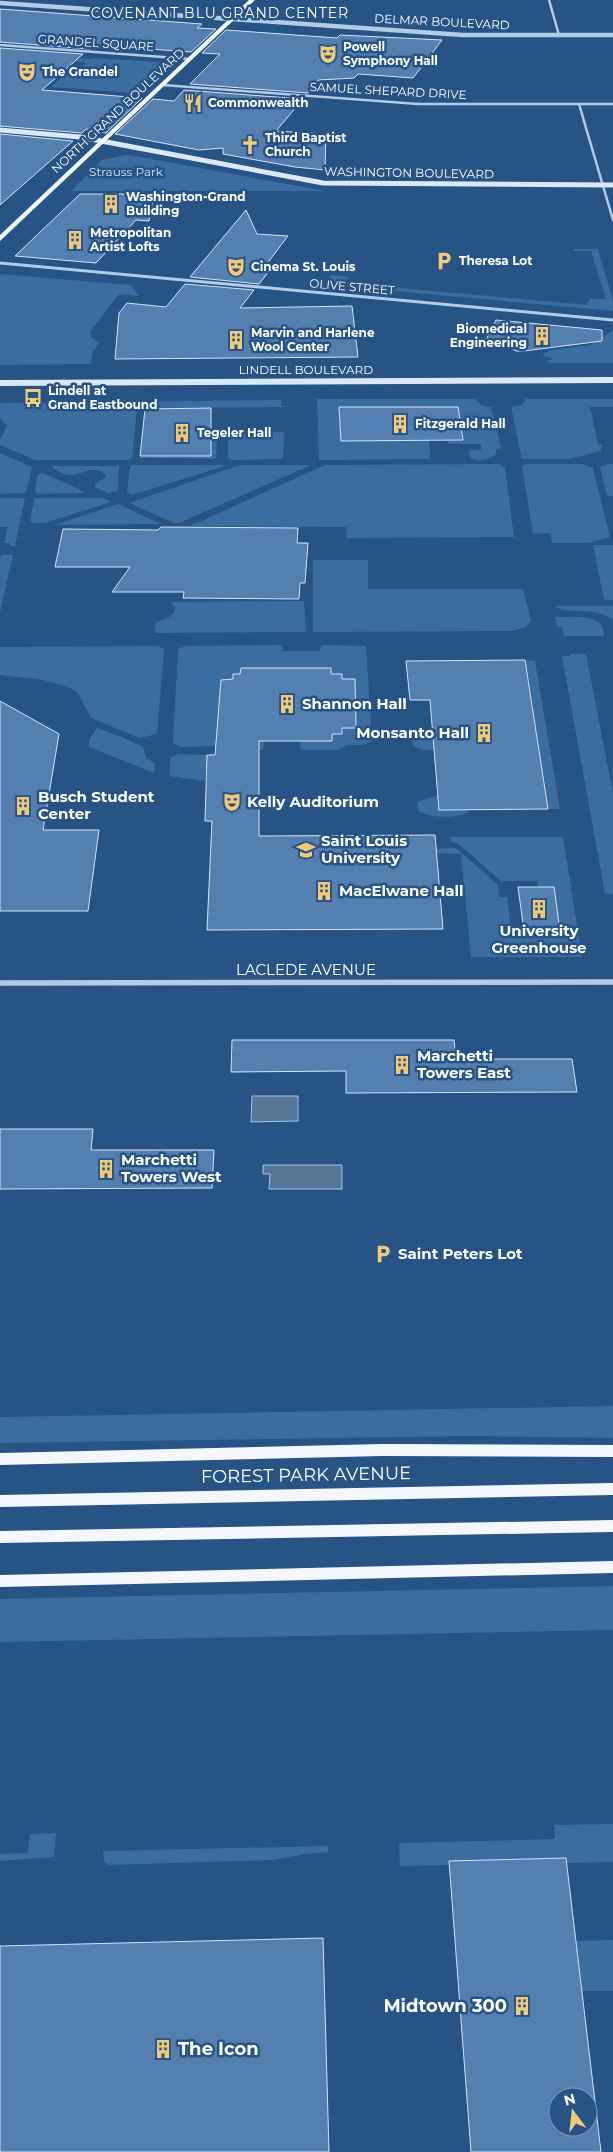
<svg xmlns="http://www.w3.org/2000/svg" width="613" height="2152" font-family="Montserrat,sans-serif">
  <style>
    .green { fill: #3c6da1 }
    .water { fill: #577698; stroke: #a6c7e8 }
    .building { fill: #547fae; stroke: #d5e5f6; fill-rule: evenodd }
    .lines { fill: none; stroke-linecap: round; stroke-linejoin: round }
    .minor-far2 { stroke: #b2cbe7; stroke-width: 2.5 }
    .minor-far1 { stroke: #b2cbe7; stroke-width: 3 }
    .minor { stroke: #b2cbe7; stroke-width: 5.5 }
    .tertiary { stroke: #b2cbe7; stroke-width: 4.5 }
    .secondary-far1 { stroke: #dbe8f7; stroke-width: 5 }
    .secondary { stroke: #dbe8f7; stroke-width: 6 }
    .primary { fill: #f3f8fe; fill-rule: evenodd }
    .labels { text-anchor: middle; stroke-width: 5; stroke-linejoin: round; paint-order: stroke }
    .far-street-label { font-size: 12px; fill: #fff; stroke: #275385 }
    .far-poi-label { font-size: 12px; font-weight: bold; fill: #fff; stroke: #275385; text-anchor: start }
    .far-park-label { font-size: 12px; fill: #d5e5f6; stroke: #275385 }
    .far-neighbourhood-label { font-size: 14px; letter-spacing: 1px; fill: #fff; stroke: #275385 }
    .poi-label { font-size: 15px; font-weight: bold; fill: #fff; stroke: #275385; text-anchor: start }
    .street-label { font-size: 15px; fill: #fff; stroke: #275385 }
    .near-street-label { font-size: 18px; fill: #fff; stroke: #275385 }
    .near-poi-label { font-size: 18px; font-weight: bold; fill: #fff; stroke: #275385; text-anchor: end }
  </style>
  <rect width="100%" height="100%" fill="#275385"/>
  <g class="green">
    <path d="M71,58l20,1 2,-1 66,4 6,3 -30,28 -84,-6 17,-15 7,1 11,-10 -18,-3z"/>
    <path d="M126,155l9,1 190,35h-254l31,-31z"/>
    <path d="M573,249h25l15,52v10l-285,-26 -2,-3 5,-7 18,2 -4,6 242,22 3,-6h16l-15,-48h-17z"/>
    <path d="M0,274l131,11 8,11 -20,-2 -29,38 2,6 6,3 1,2 -7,11 -1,10 -91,1z"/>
    <path d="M613,330v33h-62l-5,-2 8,-2 -12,-4 8,-5 41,-5z"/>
    <path d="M317,399h158l7,7 9,1 10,41 -5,2v4c-8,6 -17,8 -26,4l-1,-8h12v-6h-33v-4h15l-5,-33 -117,34 88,-1 1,18 -1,1 -108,1 -2,-1z"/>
    <path d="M526,399h87v8h-23l8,37h4l-1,7 -32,8h-47l-11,-52 11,-2z"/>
    <path d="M281,400v6l7,1 -151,1 -5,50 -4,2h-93l-35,-15v-5l7,-14 -7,-8v-15z"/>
    <path d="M284,432l-1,27 -51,1 -4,-2v-25z"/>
    <path d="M211,434h6l-1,24 -2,1 -74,-1v-1l70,-1z"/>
    <path d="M0,453l32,14 -5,22 -2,4 -25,1z"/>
    <path d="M499,464l6,4 9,69 -167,1 -1,-11 -156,-1 135,-61z"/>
    <path d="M527,464h55l11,4 17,69 -21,6h-37l-2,-10 -17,1 -11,-68z"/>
    <path d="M608,464h5v32h-6l-7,-29z"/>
    <path d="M132,465h96l-96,30 -5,-3 3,-25z"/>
    <path d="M240,465h69v1l-130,57h-5l-45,-20z"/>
    <path d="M51,466h68l-1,25 -10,2 -13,-6v-3l10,-6 1,-3c-12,-12 -24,0 -36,0 -6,0 -15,-5 -19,-9z"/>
    <path d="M43,473l40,18 1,2 -47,1 -2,-4 3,-16z"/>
    <path d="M0,498h25l-10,48h-5v-3h-6l4,-16h-8z"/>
    <path d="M34,498h69l8,4 -66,21h-14l-1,-2z"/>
    <path d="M118,504l43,20 -106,1z"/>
    <path d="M593,545h20v55h-9z"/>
    <path d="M1,555h12l-13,57v-54z"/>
    <path d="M313,560h55v29h155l8,32 -6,6 -13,4 -199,1z"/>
    <path d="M304,601l2,31 -151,1 1,-11c10,-3 26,-7 15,-20z"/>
    <path d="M554,606h59v14c-19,-15 -46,-4 -59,-14z"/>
    <path d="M555,617c16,0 35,-3 47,8l2,11h-40l-2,-9h-5z"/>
    <path d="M282,645v6h38l1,-6 45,1 6,95 -8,4h-17l-9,5h-37l-1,-9h32v-7h10v-6h14l-1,-49h-14v-5h-10v-6h-90l-1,6h-7v5l-12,1 -4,48 24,13h23l-1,9h-37l-10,-4 -36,1 -7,-4 5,-94 8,-3z"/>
    <path d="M158,646l6,3 -7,85 -17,4 -49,-20 -14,-26 -9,-5 -24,-7 -44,-5v-28z"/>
    <path d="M570,654h16l27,139v101h-8l-43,-238h8z"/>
    <path d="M525,660l10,1 25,148h-12l-11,-70 -11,-29h8z"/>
    <path d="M97,728l25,9 21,10 3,11 9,6 -1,9 -65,-26v-7z"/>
    <path d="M431,728h17l1,10h-16l1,12h-11l-10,-4 -1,-8z"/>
    <path d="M179,754l28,1 -2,26 -36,-5 2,-19z"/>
    <path d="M438,795l30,14v3c-13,7 -37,6 -50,-1l-1,-9z"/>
    <path d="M450,837h113l19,120h-111l-10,-103 -24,-1 -1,-4 20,-1 42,37 1,12h8l5,40 35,-1 -10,-55h-36l-41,-36 -10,-4z"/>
    <path d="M613,1406v32l-145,-2 -468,7v-26z"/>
    <path d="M613,1586v44l-613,12v-43z"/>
    <path d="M613,1824v38l-46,1 -1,-5 -117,3v4l-49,1 -1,-23 156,-4 -1,-14z"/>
    <path d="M56,1833l-2,24 -54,4v-7l28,-1 2,-19z"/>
    <path d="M328,1846v6l-23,2 -33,6 -163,5 -5,-3 -1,-11z"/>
    <path d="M613,1940v51h-31l-7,-50z"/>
  </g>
  <g class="water">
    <path d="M252,1096h46v25l-47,1z"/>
    <path d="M263,1165h79v24h-73l1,-15h-7z"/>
  </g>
  <g class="building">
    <path d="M0,9l202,15 -5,4 19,1 -25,23 -97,-7 -4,4 -90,-7z"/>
    <path d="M226,30l111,8 3,-3 102,5 -29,38 -55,-4 -4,4 -35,2 -11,13 -118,-9 30,-30 -18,-1z"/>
    <path d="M0,48l83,6 -41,36 100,8 -36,35 -20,-4 -4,4 -82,-7z"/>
    <path d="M184,90l119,9 -27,32 50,3 -1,36 -30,-3 -72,-13v-6l-24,2 -84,-16 38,-35 21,2z"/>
    <path d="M0,134l73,7 -73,64z"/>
    <path d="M80,194h74l-5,27 -13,-1 -40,43 -81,-7z"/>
    <path d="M246,210l11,24 31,2 -22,29 7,1 -14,18 -69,-7z"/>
    <path d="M185,284l69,6 -14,18 112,-2 6,51 -243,2 4,-46 8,-10 39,4z"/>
    <path d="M496,320l106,10v11l-78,10h-8l-9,-5 -23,-2z"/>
    <path d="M339,407h119l5,33 -122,1z"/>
    <path d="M211,408v48h-71l5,-47z"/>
    <path d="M161,527l137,1 -1,15h11l-3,40h-5l-1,16 -116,-1 1,-6h-72l18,-25h-75l8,-38 95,1z"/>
    <path d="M525,660l23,149 -109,1 -9,-110h-20l-4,-39z"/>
    <path d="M241,668h90v6h11v5h13l1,49h-14v6h-10v7h-73v95l176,-1 8,94 -236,1 5,-109h-7l2,-66h8l6,-75 12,-1v-5h7z"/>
    <path d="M0,701l59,33 -16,96h56l-11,81h-88z"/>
    <path d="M518,887h36l6,44h-36z"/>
    <path d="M232,1040h222l2,19h116l5,33 -231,1v-22l-115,1z"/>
    <path d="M0,1129h93l-2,21h123l-2,38 -212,1z"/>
    <path d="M566,1858l35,294h-130l-22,-291zM558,2097h30v30h-30z"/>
    <path d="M323,1938l6,214h-329v-206z"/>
  </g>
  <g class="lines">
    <g class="minor-far2">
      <path d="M549,0l10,35"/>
      <path d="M0,45l190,14"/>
      <path d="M163,85l255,19h195"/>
      <path d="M579,104l34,116"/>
    </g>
    <path class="minor-far1" d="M0,263l613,57"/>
    <path class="minor" d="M0,983l613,-1"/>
    <path class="tertiary" d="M0,3l463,32h150"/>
    <path class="secondary-far1" d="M0,130l80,7 243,46 290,2"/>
    <path class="secondary" d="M0,383l613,-3"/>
    <g class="primary">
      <path d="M249,0h6l-255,241v-6z"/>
      <path d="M383,1444l230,1v12l-230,-1 -383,9v-12z"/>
      <path d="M613,1483v12l-613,12v-12z"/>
      <path d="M613,1520v12l-613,11v-12z"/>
      <path d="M613,1561v12l-613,14v-12z"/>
    </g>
  </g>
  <defs>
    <g id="theatre-bare" transform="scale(1.5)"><path d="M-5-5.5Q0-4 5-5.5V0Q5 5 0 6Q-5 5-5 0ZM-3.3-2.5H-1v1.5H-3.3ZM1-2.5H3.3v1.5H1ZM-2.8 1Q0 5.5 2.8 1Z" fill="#f0ca78" stroke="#275385" stroke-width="2.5" paint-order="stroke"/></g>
    <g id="restaurant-bare" transform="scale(1.5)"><path d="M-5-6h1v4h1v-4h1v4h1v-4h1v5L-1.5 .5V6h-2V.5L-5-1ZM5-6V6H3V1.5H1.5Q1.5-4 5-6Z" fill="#f0ca78" stroke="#275385" stroke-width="2.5" paint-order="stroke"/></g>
    <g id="church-bare" transform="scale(1.5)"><path d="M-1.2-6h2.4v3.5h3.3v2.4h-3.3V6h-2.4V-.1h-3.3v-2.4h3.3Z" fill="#f0ca78" stroke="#275385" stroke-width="2.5" paint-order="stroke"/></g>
    <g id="building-bare" transform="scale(1.5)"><path d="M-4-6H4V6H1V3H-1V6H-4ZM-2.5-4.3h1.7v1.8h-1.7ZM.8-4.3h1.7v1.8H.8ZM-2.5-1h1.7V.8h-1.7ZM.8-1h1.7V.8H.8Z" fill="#f0ca78" stroke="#275385" stroke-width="2.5" paint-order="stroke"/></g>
    <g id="parking-bare" transform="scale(1.5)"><path d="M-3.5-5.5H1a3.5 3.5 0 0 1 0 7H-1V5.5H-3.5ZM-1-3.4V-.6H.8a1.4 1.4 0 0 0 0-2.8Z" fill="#f0ca78" stroke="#275385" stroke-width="2.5" paint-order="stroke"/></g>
    <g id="bus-bare" transform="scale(1.5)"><path d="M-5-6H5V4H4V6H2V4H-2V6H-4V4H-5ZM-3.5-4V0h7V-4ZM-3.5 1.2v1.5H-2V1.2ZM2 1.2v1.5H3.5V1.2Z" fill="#f0ca78" stroke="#275385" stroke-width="2.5" paint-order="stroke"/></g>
    <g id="university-bare" transform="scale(1.5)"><path d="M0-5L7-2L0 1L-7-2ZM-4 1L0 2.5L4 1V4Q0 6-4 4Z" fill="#f0ca78" stroke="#275385" stroke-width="2.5" paint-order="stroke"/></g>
  </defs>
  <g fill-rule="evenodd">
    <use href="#theatre-bare" x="328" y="54"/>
    <use href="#theatre-bare" x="27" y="72"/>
    <use href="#restaurant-bare" x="193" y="103"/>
    <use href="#church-bare" x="250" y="145"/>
    <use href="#building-bare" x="111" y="204"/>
    <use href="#building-bare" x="75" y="240"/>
    <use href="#parking-bare" x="444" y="261"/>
    <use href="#theatre-bare" x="236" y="267"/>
    <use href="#building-bare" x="542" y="336"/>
    <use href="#building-bare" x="236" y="340"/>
    <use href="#bus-bare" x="33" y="398"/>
    <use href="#building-bare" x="400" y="424"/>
    <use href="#building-bare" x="182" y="433"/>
    <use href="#building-bare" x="287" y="704"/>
    <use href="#building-bare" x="484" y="733"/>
    <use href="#theatre-bare" x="232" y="802"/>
    <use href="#building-bare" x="23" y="806"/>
    <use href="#university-bare" x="306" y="850"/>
    <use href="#building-bare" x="324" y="891"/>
    <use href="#building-bare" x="539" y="909"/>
    <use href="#building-bare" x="402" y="1065"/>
    <use href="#building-bare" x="106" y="1169"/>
    <use href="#parking-bare" x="383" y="1254"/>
    <use href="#building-bare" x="522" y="2006"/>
    <use href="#building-bare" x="163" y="2049"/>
  </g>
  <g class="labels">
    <g class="far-street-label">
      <text transform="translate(442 22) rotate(3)" y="4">DELMAR BOULEVARD</text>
      <text transform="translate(96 43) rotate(4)" y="4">GRANDEL SQUARE</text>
      <text transform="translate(388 91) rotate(3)" y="4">SAMUEL SHEPARD DRIVE</text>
      <text transform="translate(118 111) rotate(-43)" y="4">NORTH GRAND BOULEVARD</text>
      <text transform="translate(409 173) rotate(1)" y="4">WASHINGTON BOULEVARD</text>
      <text transform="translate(352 287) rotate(5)" y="4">OLIVE STREET</text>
      <text x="306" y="374">LINDELL BOULEVARD</text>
    </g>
    <g class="far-poi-label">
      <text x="343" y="51">Powell<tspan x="343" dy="14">Symphony Hall</tspan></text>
      <text x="42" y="76">The Grandel</text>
      <text x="208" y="107">Commonwealth</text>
      <text x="265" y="142">Third Baptist<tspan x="265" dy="14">Church</tspan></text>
      <text x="126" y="201">Washington-Grand<tspan x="126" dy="14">Building</tspan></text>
      <text x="90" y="237">Metropolitan<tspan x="90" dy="14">Artist Lofts</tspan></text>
      <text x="459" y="265">Theresa Lot</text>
      <text x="251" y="271">Cinema St. Louis</text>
      <text x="527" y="333" text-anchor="end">Biomedical<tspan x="527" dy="14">Engineering</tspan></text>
      <text x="251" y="337">Marvin and Harlene<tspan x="251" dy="14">Wool Center</tspan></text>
      <text x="48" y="395">Lindell at<tspan x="48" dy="14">Grand Eastbound</tspan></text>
      <text x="415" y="428">Fitzgerald Hall</text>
      <text x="197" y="437">Tegeler Hall</text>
    </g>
    <g class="far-park-label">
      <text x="126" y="176">Strauss Park</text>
    </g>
    <g class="far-neighbourhood-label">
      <text x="220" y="18">COVENANT BLU GRAND CENTER</text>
    </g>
    <g class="poi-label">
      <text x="302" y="709">Shannon Hall</text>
      <text x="469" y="738" text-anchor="end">Monsanto Hall</text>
      <text x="38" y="802">Busch Student<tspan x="38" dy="17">Center</tspan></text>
      <text x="247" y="807">Kelly Auditorium</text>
      <text x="321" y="846">Saint Louis<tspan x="321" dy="17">University</tspan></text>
      <text x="339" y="896">MacElwane Hall</text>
      <text x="539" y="936" text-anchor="middle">University<tspan x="539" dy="17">Greenhouse</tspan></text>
      <text x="417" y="1061">Marchetti<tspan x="417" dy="17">Towers East</tspan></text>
      <text x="121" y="1165">Marchetti<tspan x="121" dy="17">Towers West</tspan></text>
      <text x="398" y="1259">Saint Peters Lot</text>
    </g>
    <g class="street-label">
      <text x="306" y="975">LACLEDE AVENUE</text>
    </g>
    <g class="near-street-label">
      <text transform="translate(306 1475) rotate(-1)" y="6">FOREST PARK AVENUE</text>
    </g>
    <g class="near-poi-label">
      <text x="507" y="2012">Midtown 300</text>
      <text x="178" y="2055" text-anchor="start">The Icon</text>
    </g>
  </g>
  <g transform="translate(573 2112) rotate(345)"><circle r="24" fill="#275385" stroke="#7d98b6"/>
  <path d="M0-4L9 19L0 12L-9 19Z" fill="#f0ca78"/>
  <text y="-8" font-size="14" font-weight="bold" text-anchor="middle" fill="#ffffff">N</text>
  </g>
</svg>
